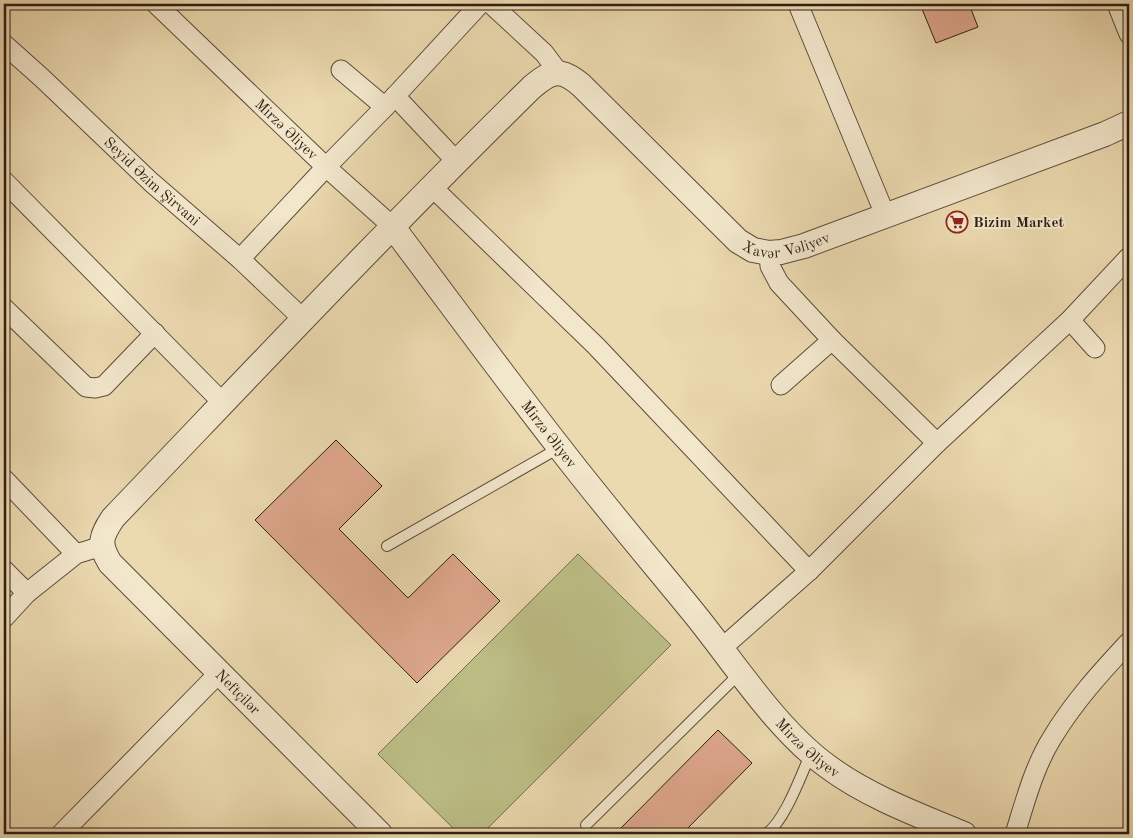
<svg xmlns="http://www.w3.org/2000/svg" width="1133" height="838" font-family="'Old Standard TT',serif">
  <style>
    .green { fill: #bdbe87; stroke: #766e4e }
    .building { fill: #dea78c; stroke: #2e1d15 }
    .lines { fill: none; stroke-linecap: round; stroke-linejoin: round }
    .service-casing { stroke: #5d4c3c; stroke-width: 12 }
    .minor-casing { stroke: #5d4c3c; stroke-width: 21 }
    .tertiary-casing { stroke: #5d4c3c; stroke-width: 26 }
    .service { stroke: #f2e6cb; stroke-width: 10 }
    .minor { stroke: #f2e6cb; stroke-width: 19 }
    .tertiary { stroke: #f2e6cb; stroke-width: 24 }
    .labels { text-anchor: middle; stroke-width: 4; stroke-linejoin: round; paint-order: stroke }
    .street-label { font-size: 15px; fill: #2e1d15; stroke: #f2e6cb }
    .poi-label { font-size: 15px; font-weight: bold; fill: #2e1d15; stroke: #f2e6cb; text-anchor: start }
  </style>
  <rect width="100%" height="100%" fill="#ebd9af"/>
  <filter id="stains"><feTurbulence type="fractalNoise" baseFrequency=".004" numOctaves="4"/><feColorMatrix values="0 0 0 0 .2 0 0 0 0 .09 0 0 0 0 .02 0 0 0 .5 -.17"/></filter>
  <radialGradient id="worn" r=".72"><stop offset=".6" stop-color="#630" stop-opacity="0"/><stop offset="1" stop-color="#630" stop-opacity=".3"/></radialGradient>
  <path class="green" d="M578,554l93,91 -189,189h-23l-81,-80z"/>
  <g class="building">
    <path d="M920,4h49l9,23 -42,16z"/>
    <path d="M336,440l46,46 -43,43 69,69 45,-44 47,47 -83,82 -162,-163z"/>
    <path d="M718,730l34,33 -70,71h-67z"/>
  </g>
  <g class="lines">
    <g class="service-casing">
      <g id="service">
        <path d="M387,546l172,-98"/>
        <path d="M586,825l154,-152"/>
        <path d="M766,834c19,-13 35,-59 45,-81"/>
      </g>
    </g>
    <g class="minor-casing">
      <g id="minor">
        <path id="s1" d="M156,4l170,163 66,59"/>
        <path d="M491,4l53,49 15,20"/>
        <path d="M798,4l88,213"/>
        <path d="M1117,4l12,30"/>
        <path id="s2" d="M4,44l38,34 109,104 89,77 62,59"/>
        <path d="M341,70l44,37"/>
        <path d="M395,96l61,65"/>
        <path d="M4,181l219,222"/>
        <path d="M431,186l165,160 213,225"/>
        <path d="M769,253l1,13 9,17 53,57 105,103"/>
        <path d="M240,259l86,-92 59,-60 95,-103"/>
        <path d="M4,308l82,79 9,1 9,-2 51,-53"/>
        <path d="M1070,320l25,28"/>
        <path d="M781,385l51,-45"/>
        <path d="M4,479l72,75"/>
        <path d="M4,570l23,23"/>
        <path d="M4,618l23,-25 49,-39 26,-8"/>
        <path d="M722,648l87,-77 128,-128 133,-123 59,-63"/>
        <path d="M61,834l158,-161"/>
        <path d="M1015,834c10,-32 19,-67 37,-96 21,-35 49,-66 77,-96"/>
      </g>
    </g>
    <g class="tertiary-casing">
      <g id="tertiary">
        <path id="s3" d="M392,226c56,74 110,148 167,221 43,56 89,110 134,165 40,49 83,117 134,154 40,30 91,49 137,68"/>
        <path id="s4" d="M380,834l-270,-271c-12,-20 -9,-27 3,-45 139,-145 276,-291 419,-431 20,-17 29,-19 49,-2l157,156 15,9 16,3 12,-1 23,-6 301,-112 24,-11"/>
      </g>
    </g>
    <use href="#service" class="service"/>
    <use href="#minor" class="minor"/>
    <use href="#tertiary" class="tertiary"/>
  </g>
  <defs>
    <g id="supermarket-ring" transform="scale(1.125)"><circle r="9.5" fill="#f2e6cb" stroke="#8f2418" stroke-width="1.5"/><path d="M-6-5.5h2.5l.6 2H6L4.5 2H-2.5L-4.4-4H-6ZM-1.5 3.2a1.3 1.3 0 1 0 .1 0ZM3 3.2a1.3 1.3 0 1 0 .1 0Z" fill="#8f2418"/></g>
  </defs>
  <g fill-rule="evenodd">
    <use href="#supermarket-ring" x="957" y="222"/>
  </g>
  <g class="labels">
    <g class="street-label">
      <text dy="5" stroke="none"><textPath href="#s1" startOffset="181">Mirzə Əliyev</textPath></text>
      <text dy="5" stroke="none"><textPath href="#s2" startOffset="202">Seyid Əzim Şirvani</textPath></text>
      <text dy="5" stroke="none"><textPath href="#s4" startOffset="1362">Xavər Vəliyev</textPath></text>
      <text dy="5" stroke="none"><textPath href="#s3" startOffset="261">Mirzə Əliyev</textPath></text>
      <text transform="translate(238 692) rotate(45)" y="5">Neftçilər</text>
      <text dy="5" stroke="none"><textPath href="#s3" startOffset="668">Mirzə Əliyev</textPath></text>
    </g>
    <g class="poi-label">
      <text x="973" y="227">Bizim Market</text>
    </g>
  </g>
  <rect width="1133" height="838" fill="none" stroke="#ebd9af" stroke-width="20"/>
  <rect x="5" y="5" width="1123" height="828" fill="none" stroke="#2e1d15" stroke-width="2.5"/>
  <rect x="10" y="10" width="1113" height="818" fill="none" stroke="#2e1d15"/>
  <rect width="100%" height="100%" filter="url(#stains)"/>
  <rect width="100%" height="100%" fill="url(#worn)"/>
</svg>
